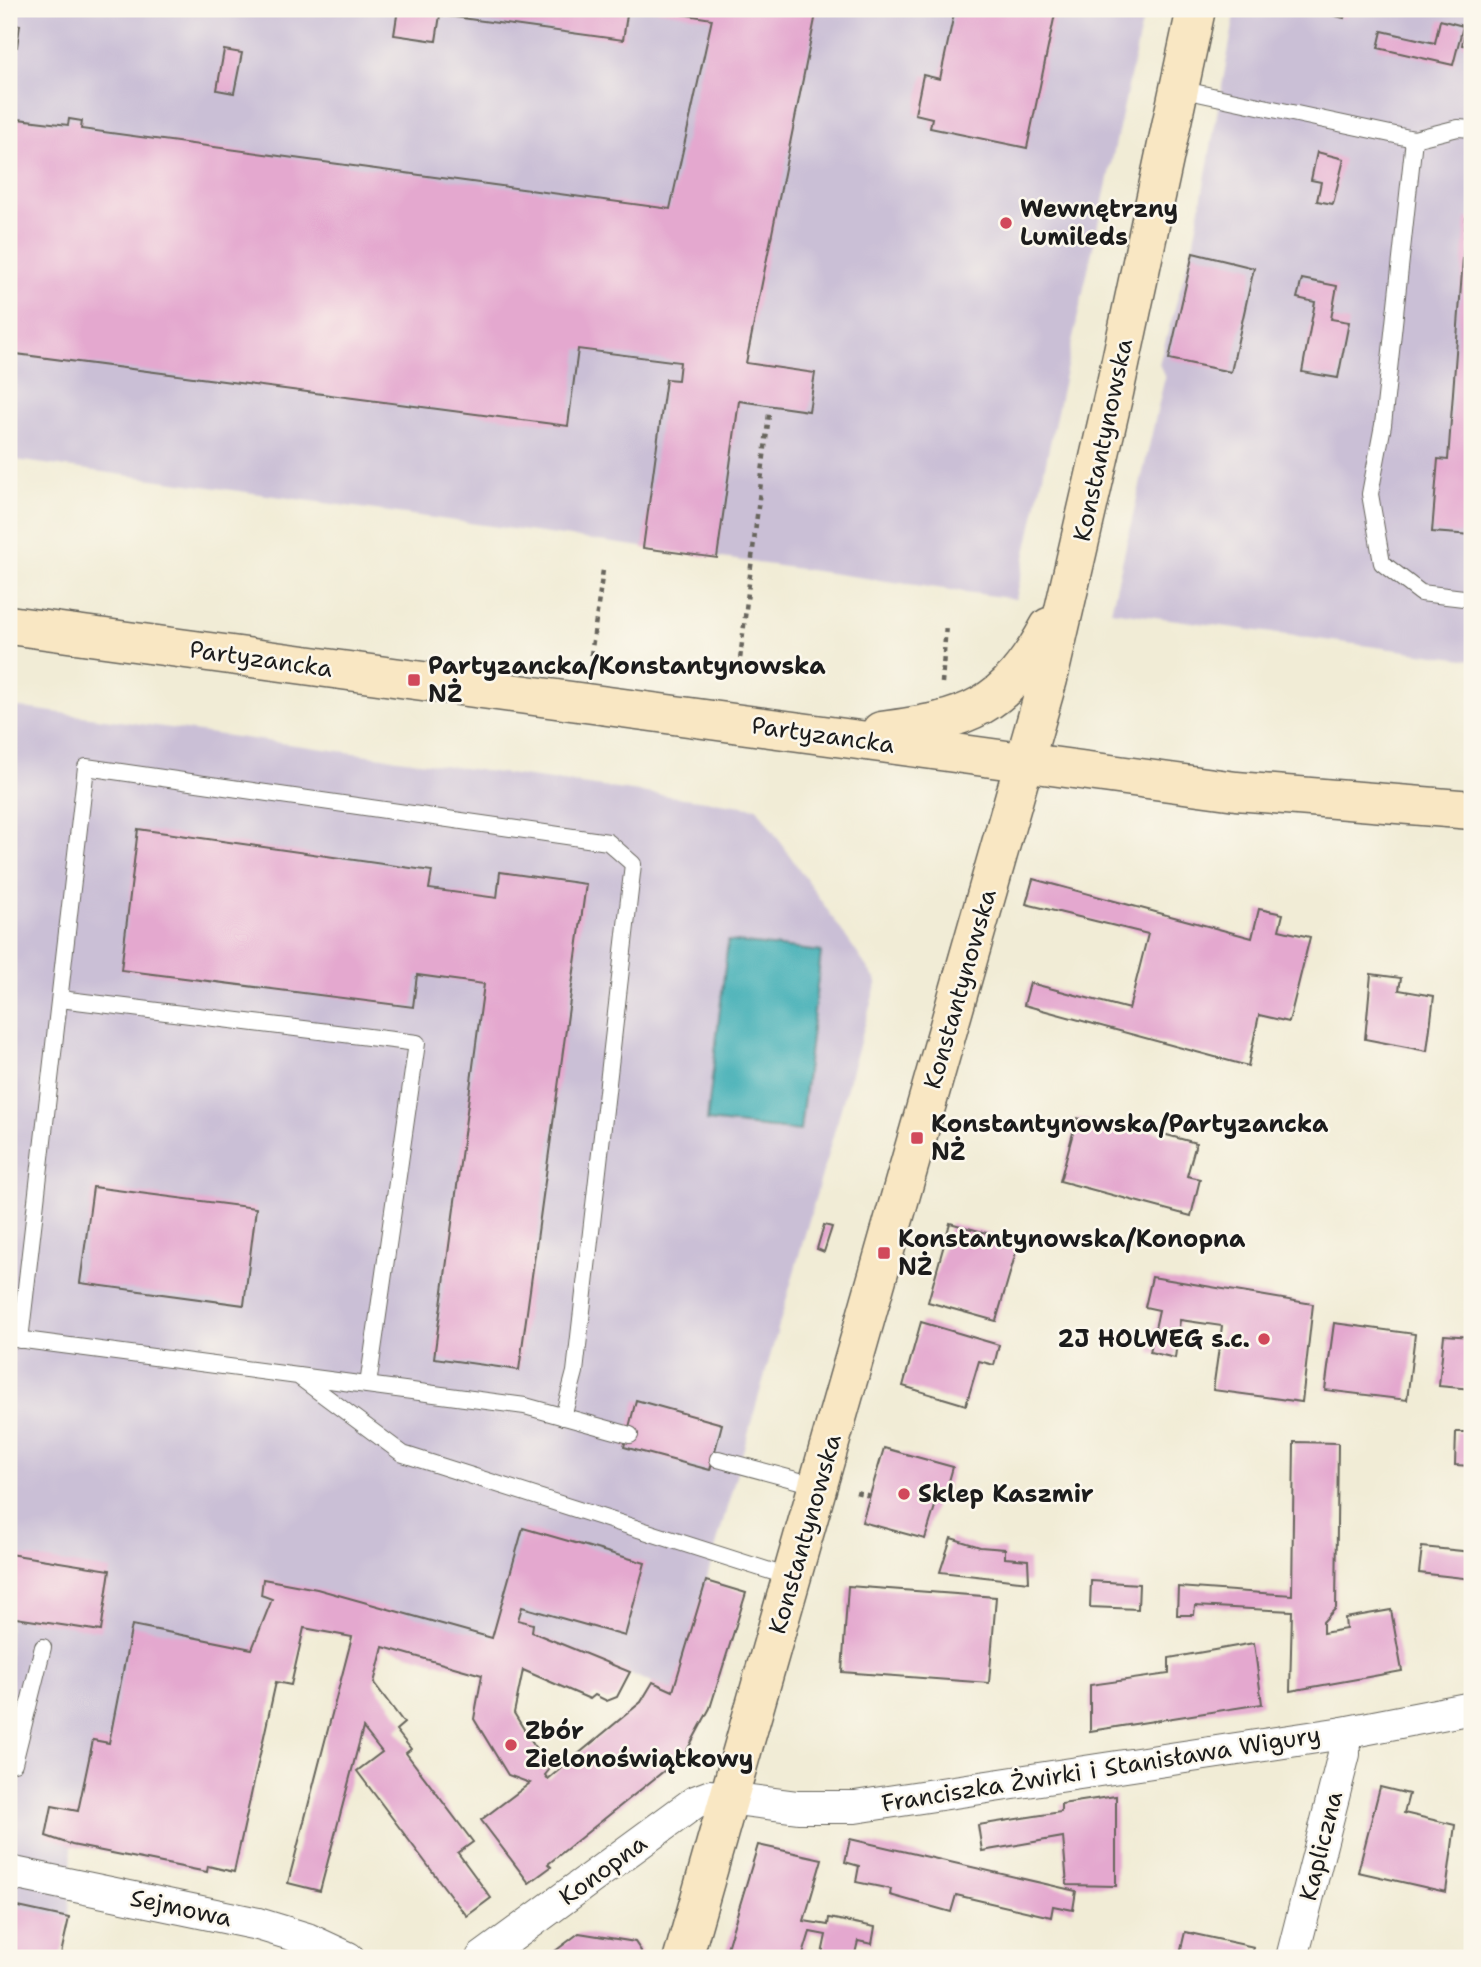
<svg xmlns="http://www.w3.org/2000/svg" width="1481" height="1967" font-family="'Shantell Sans',sans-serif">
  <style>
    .industrial { fill: #cabfd6 }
    .water { fill: #3bacb4; stroke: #2c6468; stroke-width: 2 }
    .building { fill: #e4a8cf }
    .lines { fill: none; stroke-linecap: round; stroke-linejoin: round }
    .lane-casing { stroke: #67655d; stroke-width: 18 }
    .street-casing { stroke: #67655d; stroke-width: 34 }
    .secondary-casing { stroke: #67655d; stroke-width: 41 }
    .path { stroke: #67655d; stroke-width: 4.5; stroke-dasharray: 5 5; stroke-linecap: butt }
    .lane { stroke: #fff; stroke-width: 16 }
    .street { stroke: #fff; stroke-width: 32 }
    .secondary { stroke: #f9e7c3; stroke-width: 38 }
    .poi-dot { fill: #d1495b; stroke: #fbf7ec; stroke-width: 2.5 }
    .labels { text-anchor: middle; stroke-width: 5; stroke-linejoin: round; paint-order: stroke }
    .poi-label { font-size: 24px; font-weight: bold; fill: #1c1c1c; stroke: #fbf7ec; text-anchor: start }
    .street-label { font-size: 24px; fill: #1c1c1c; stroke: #fbf7ec }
  </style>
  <rect width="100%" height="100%" fill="#fbf7ec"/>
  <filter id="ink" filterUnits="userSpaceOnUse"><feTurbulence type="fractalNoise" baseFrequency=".0143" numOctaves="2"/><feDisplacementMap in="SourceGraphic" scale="14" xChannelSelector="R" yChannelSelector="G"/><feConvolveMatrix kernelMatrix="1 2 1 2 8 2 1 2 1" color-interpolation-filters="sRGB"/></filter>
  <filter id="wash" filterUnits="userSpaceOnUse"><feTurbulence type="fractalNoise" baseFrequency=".00686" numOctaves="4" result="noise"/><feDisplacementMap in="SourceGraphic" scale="28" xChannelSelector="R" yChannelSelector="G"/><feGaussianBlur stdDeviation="1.57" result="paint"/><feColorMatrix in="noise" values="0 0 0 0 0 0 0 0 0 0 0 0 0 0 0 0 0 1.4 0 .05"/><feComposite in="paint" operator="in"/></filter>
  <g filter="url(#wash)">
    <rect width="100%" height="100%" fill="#f1ecd6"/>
    <g class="industrial">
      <path d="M9,9h1136l-129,590 -1007,-140z"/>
      <path d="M1236,9h236v651l-361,-49 54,-234 -6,-13 35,-123z"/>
      <path d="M9,706l748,102 120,174 -171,599 40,12 -36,115 -178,-76 -4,16 -249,-66 -28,72 -45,218 -134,-27 -3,73 -9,40h-51z"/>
    </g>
    <path class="water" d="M728,941l93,11 -21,179 -93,-10z"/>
    <g id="blocks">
      <g class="building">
        <path d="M398,9h230l-5,31 -183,-25 -4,26 -42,-6z"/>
        <path d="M650,9h167l-71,354 69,10 -6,38 -70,-10 -22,157 -74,-10 23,-169 12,1 2,-18 -102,-13 -10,77 -559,-73v-235l59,7 1,-6 13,2 -1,8 589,80 42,-190z"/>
        <path d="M955,9h101l-29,139 -97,-20 2,-10 -17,-4 8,-39 17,4z"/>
        <path d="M1307,9h40l-3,9z"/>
        <path d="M1467,17l5,1v28l-10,-1z"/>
        <path d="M1440,20l23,6 -10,39 -75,-17 4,-17 53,12z"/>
        <path d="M9,24l11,1 -3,22 -8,-1z"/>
        <path d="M224,50l18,3 -8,40 -17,-3z"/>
        <path d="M1317,152l27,7 -11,45 -16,-3 4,-19 -10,-2z"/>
        <path d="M1466,218l6,1v316l-40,-3 6,-73 10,1z"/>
        <path d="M1193,253l61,15 -23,104 -62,-13z"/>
        <path d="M1302,279l35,7 -6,33 18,3 -11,56 -36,-6 13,-70 -18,-4z"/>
        <path d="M138,829l294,42 -3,18 68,9 3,-26 86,12 -67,486 -85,-12 50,-374 -67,-9 -4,32 -292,-37z"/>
        <path d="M1033,879l219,59 7,-29 24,5 -4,16 31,7 -21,85 -30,-7 -11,51 -224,-61 6,-22 99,26 19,-75 -122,-30z"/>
        <path d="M1371,974l30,4 -2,12 35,6 -7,55 -62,-12z"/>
        <path d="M1077,1118l51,13 2,-6 66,18 -9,33 13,3 -9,37 -131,-35z"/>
        <path d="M93,1187l163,21 -12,97 -164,-22z"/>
        <path d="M950,1223l69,19 -23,79 -68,-19z"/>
        <path d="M824,1225l8,2 -8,25 -7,-3z"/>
        <path d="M1152,1277l161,27 -11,98 -89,-12 9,-64 -42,-6 -5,38 -25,-6 9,-42 -14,-3z"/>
        <path d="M921,1322l78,23 -5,20 -15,-4 -13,44 -63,-19z"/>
        <path d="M1334,1323l81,11 -8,66 -82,-10z"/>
        <path d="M1444,1335l28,2v52l-33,-3z"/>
        <path d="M636,1400l86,24 -12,46 -86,-23z"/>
        <path d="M1456,1432h16v34l-17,-1z"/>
        <path d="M1294,1442l44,1 -2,165 -13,14v11l23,-4 -1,-11 46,-8 11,61 -112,20 2,-80 -97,-5 -1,9h-17l1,-28 114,8z"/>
        <path d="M884,1448l69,19 -7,25 -6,-2 -15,49 -63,-17z"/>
        <path d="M523,1528l122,35 -20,73 -103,-29 -4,13 15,4 -1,8 98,40 -13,25 -10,4 -12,-6 -5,4 -67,-29 -9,43 35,57 -4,5 3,4 93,-77 12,-20 20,9 33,-110 40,12 -36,115 -25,46 -137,110 3,3 -22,16 -48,-63 49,-37 -22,-8 -34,-56 8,-44 -99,-28 -9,36 30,40 -8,7 15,19 -5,4 67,89 -15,11 33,45 -24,18 -11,-13 -99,-132 25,-19 -19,-24 -43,163 -32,-8 64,-246 -48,-9 -13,57 -15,-3 -42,190 -26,-6 -1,6 -135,-27 -26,-9 6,-30 26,5 15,-71 16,3 23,-118 120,24 20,-50 -11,-4 2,-16 54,10 175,49z"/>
        <path d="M951,1538l29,9 25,2v9l23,2 1,22 -89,-10z"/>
        <path d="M1422,1547l50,5v27l-53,-6z"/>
        <path d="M9,1554l101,16 -9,61 -92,-14z"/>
        <path d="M1091,1581l48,3 -1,25 -48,-2z"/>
        <path d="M848,1586l148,11 -7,86 -147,-11z"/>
        <path d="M1254,1643l8,61 -172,27v-46l79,-11v-16z"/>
        <path d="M1380,1787l29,7 -5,19 51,12 -9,67 -88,-20z"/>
        <path d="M1116,1796v90l-49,-1 -4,-48 -81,14 -4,-26 83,-13v-8z"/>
        <path d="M850,1839l226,52 -3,19 -20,-4 -2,11 -95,-22 -5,17 -61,-17 1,-6 -35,-7 3,-16 -14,-4z"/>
        <path d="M758,1845l64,14 -18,62 24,4 1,-7 46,9 -3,17 -14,-3 -4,17h-10l-22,-4 4,-19 -16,-3 -8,26h-78z"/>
        <path d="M9,1905l60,13 -9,40h-51z"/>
        <path d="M1185,1932l69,15 -3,11h-48l-23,-5z"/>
        <path d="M579,1933l56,9 6,9 -2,7h-93z"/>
        <path d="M909,1951l25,6v1h-26z"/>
      </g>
    </g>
  </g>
  <g filter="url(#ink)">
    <use href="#blocks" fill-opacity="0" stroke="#67655d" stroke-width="2"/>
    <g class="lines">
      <g class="lane-casing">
        <g id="lane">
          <path d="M1179,89l235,50 44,-11 14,1"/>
          <path d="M1414,139l-31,286 -13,69 12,69 39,30 51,6"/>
          <path d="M60,999l357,44 -49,342"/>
          <path d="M9,1338l289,38 105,78 389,124"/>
          <path d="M20,1340l66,-573 522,75 25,22 -58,508 -12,45"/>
          <path d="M299,1376l226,30 105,29"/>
          <path d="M718,1459l100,27"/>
          <path d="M9,1764l5,-1 29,-116"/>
        </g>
      </g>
      <g class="street-casing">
        <g id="street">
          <path d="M9,1872l249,52 49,15 41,19"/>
          <path d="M482,1958l213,-156 16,-6 87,11h57l488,-74 129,-25"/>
          <path d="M1292,1958l52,-204 -1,-21"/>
        </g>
      </g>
      <g class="secondary-casing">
        <g id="secondary">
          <path d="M9,625l1227,166 236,19"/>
          <path d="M881,731c87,-11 124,-23 168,-104"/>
          <path d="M683,1958l365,-1279 66,-286 82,-384"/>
        </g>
      </g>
      <g class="path">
        <path d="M591,655l12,-85"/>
        <path d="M739,668l30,-254"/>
        <path d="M942,683l4,-59"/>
        <path d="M856,1492l14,4"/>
      </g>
      <use href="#lane" class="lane"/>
      <use href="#street" class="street"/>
      <use href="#secondary" class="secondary"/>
    </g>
  </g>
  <g class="poi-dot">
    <circle cx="1006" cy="223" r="7"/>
    <rect x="407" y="673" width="14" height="14" rx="3.5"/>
    <rect x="910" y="1131" width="14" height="14" rx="3.5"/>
    <rect x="877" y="1246" width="14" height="14" rx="3.5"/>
    <circle cx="1264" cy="1339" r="7"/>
    <circle cx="904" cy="1494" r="7"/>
    <circle cx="511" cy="1745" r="7"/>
  </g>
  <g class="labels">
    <g class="poi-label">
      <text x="1020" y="217">Wewnętrzny<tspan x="1020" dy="28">Lumileds</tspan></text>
      <text x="428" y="674">Partyzancka/Konstantynowska<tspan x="428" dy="28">NŻ</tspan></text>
      <text x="931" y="1132">Konstantynowska/Partyzancka<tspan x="931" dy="28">NŻ</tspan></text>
      <text x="898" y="1247">Konstantynowska/Konopna<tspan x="898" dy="28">NŻ</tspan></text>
      <text x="1250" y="1347" text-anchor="end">2J HOLWEG s.c.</text>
      <text x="918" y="1502">Sklep Kaszmir</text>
      <text x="525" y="1739">Zbór<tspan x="525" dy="28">Zielonoświątkowy</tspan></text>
    </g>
    <g class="street-label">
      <text transform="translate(1103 440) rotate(-78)" y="8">Konstantynowska</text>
      <text transform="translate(261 659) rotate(8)" y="8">Partyzancka</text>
      <text transform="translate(823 735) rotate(8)" y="8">Partyzancka</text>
      <text transform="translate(960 989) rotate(-74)" y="8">Konstantynowska</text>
      <text transform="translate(805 1534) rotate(-74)" y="8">Konstantynowska</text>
      <text transform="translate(1101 1769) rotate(-9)" y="8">Franciszka Żwirki i Stanisława Wigury</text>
      <text transform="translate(1321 1846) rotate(-76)" y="8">Kapliczna</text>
      <text transform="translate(603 1870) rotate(-36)" y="8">Konopna</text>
      <text transform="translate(181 1908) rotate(12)" y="8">Sejmowa</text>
    </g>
  </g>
  <rect width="1481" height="1967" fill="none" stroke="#fbf7ec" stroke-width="35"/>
</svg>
